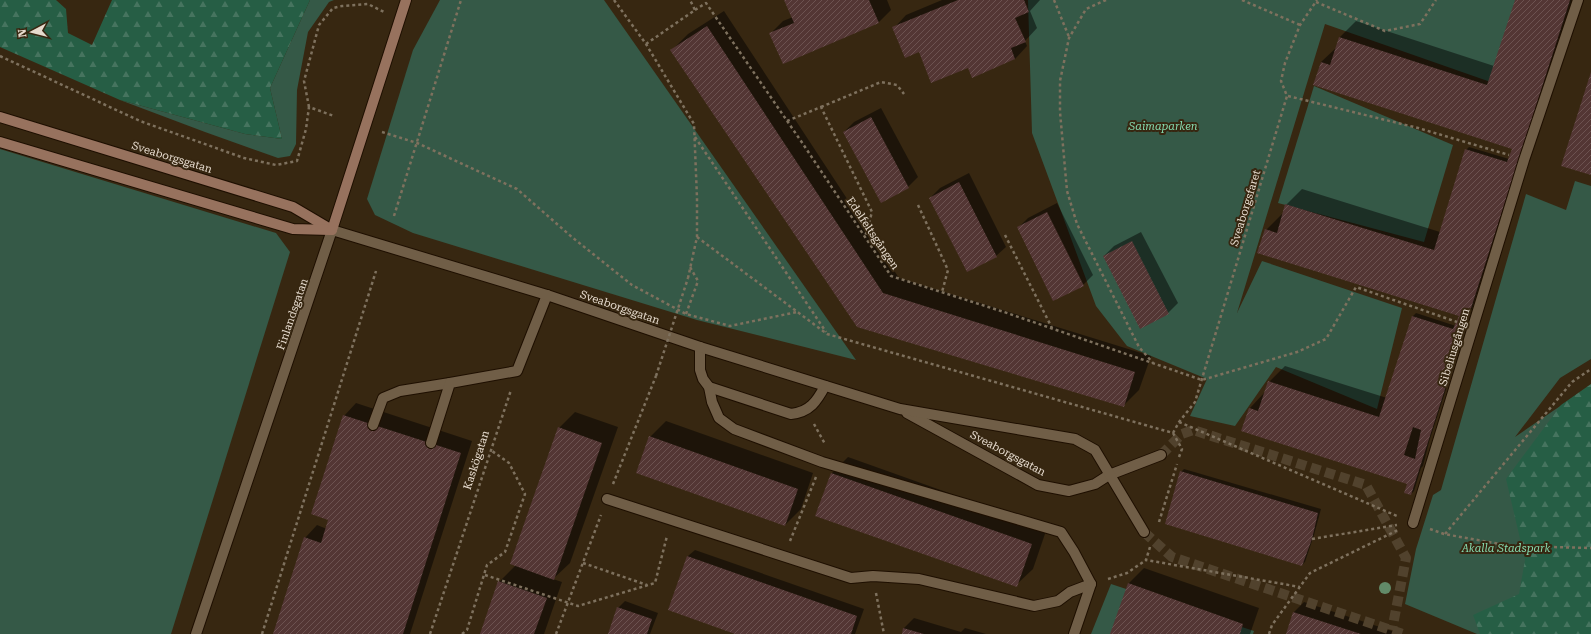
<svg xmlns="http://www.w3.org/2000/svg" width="1591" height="634" font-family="'Roboto Serif',serif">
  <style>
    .green { fill: #355947 }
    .forest { fill: url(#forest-firs) }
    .shadow { fill: #0007 }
    .building { fill: url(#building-hatch); fill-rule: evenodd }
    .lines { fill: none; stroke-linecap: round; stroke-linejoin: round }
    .street-tunnel { stroke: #51422d; stroke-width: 10; stroke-dasharray: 10 5; stroke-linecap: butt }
    .lane-casing { stroke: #1e0f00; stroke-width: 12 }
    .street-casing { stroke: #1e0f00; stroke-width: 12 }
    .secondary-casing { stroke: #1e0f00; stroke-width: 12 }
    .path { stroke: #7e715e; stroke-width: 2.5; stroke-dasharray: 3 3; stroke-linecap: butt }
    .lane { stroke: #705e47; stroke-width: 10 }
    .street { stroke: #705e47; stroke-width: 10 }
    .secondary { stroke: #97725e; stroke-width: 10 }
    .path-bridge { stroke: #7e715e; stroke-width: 2.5; stroke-dasharray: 3 3; stroke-linecap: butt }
    .tree { fill: #628a68 }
    .labels { text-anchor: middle; stroke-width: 4; stroke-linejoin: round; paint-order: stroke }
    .park-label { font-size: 11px; font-style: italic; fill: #86dbb0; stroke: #372711 }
    .street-label { font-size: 11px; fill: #e6dbce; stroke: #372711 }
  </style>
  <defs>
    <pattern id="forest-firs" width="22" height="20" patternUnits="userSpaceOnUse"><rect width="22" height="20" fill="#265e45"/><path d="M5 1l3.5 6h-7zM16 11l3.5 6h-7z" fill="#46745f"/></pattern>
    <pattern id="building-hatch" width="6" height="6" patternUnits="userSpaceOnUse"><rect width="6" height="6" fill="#533634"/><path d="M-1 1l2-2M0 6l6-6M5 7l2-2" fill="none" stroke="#6c5250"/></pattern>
  </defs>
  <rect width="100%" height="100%" fill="#372711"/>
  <g class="green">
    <path d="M310,0h24l-5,2 -21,30 -11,58 -1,54 -6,12 -12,2 -73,-26 -85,-32 125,34 37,5 -12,-51z"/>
    <path d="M440,0h164l252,360 -159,-40 -284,-87 -38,-18 -8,-16 46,-149z"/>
    <path d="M1028,0h525l-31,93 -197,-69 -88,289 25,-52 140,47 -25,101 -101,-42 -41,59 -45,-10 17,-37 -80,-33 -31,-40 -64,-173z"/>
    <path d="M1314,86l139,59 -29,97 -146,-39z"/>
    <path d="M0,149l276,84 14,19 -119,382h-171z"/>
    <path d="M1575,181l16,5v173l-31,19 -45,59 76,-52v249h-114l-72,-30 11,-55 17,-54 8,-5 85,-296 40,16z"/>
    <path d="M1111,584l143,47 -1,3h-162z"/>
  </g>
  <g class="forest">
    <path d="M0,0h56l10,9 2,24 24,12 20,-45h198l-40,88 12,51 -37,-5 -125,-34 -120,-53z"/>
    <path d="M1591,384v250h-111l-7,-19 46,-21 6,-34 -19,-81 55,-74z"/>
  </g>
  <g class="shadow">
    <path d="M785,0h102l4,10 -13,13 -107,10 12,-12 10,-4z"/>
    <path d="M942,0h98l-10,11 7,17 -12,13 2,5 -12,13 -47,7 -49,-15 -25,-23 12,-13z"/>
    <path d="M1516,0h56l-143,442 -6,24 -2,2 -7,23 -3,3 -3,-11 -158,-75 15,-16 4,-10 16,-16 102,32 26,-82 3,-3 40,13 5,-11 -195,-85 16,-16h1l3,-9 16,-16 138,43 26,-82 3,-3 40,12 4,-11 -198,-64 6,-22 16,-15 3,-10 16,-16 138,45z"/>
    <path d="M724,11l175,267 252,78 -12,34 -16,16 -266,-80 -185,-276 16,-16z"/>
    <path d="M881,108l37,69 -10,10 -64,-55 10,-10z"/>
    <path d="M969,173l37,74 -10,9 -66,-58 10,-10z"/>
    <path d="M1057,203l36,72 -10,10 -65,-57 10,-10z"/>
    <path d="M1141,232l37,71 -10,10 -64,-57 10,-10z"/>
    <path d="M356,403l116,38 -62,193h-136l31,-96 12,-13 10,4 3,-10 14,-103z"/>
    <path d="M575,412l43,15 -48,136 -17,16 9,3 -18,52h-63l18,-52 17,-17 43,-137z"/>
    <path d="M666,421l147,52 -12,36 -16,16 -135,-88z"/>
    <path d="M848,457l199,71 -14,41 -17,16 -199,-70 15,-42z"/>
    <path d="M1184,469l137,40 -7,26 -9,27 -3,3 -121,-93z"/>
    <path d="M695,550l169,59 -9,25h-117l-68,-24 18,-54z"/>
    <path d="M1144,568l115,40 -9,26h-139l17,-50z"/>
    <path d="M625,601l33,12 -8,21h-41l9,-26z"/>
    <path d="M1304,602l97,32h-114l7,-22z"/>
    <path d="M914,618l47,14 4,-4 21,6h-83l1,-6z"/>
  </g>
  <g class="building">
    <path d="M784,0h85l10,23 -96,41 -14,-31 25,-10z"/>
    <path d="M958,0h66l5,12 -14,6 11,24 -15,6 4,11 -43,19 -4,-10 -37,15 -12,-31 -14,6 -13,-31z"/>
    <path d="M1515,0h55l-159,495 -7,-2 3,-9 -166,-53 8,-23 9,3 10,-30 111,36 33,-101 41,13 6,-13 -202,-63 8,-24 12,4 8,-29 149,46 31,-101 42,13 5,-13 -199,-64 8,-23 9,3 9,-28 148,48zM1413,427l8,3 -6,29 -11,-4z"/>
    <path d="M707,26l176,267 252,79 -11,35 -267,-80 -187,-277z"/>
    <path d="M1591,72v103l-30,-9z"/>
    <path d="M871,117l38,71 -28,15 -38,-71z"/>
    <path d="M959,182l38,75 -30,15 -38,-74z"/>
    <path d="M1047,212l37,74 -31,15 -36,-74z"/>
    <path d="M1132,241l37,73 -29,15 -37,-73z"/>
    <path d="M343,415l118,38 -58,181h-130l31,-97 17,6 7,-23 -17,-6z"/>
    <path d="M558,427l44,16 -48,137 -44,-16z"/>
    <path d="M649,436l149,53 -13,37 -149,-53z"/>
    <path d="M1180,471l138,42 -6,26 -10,27 -137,-42z"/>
    <path d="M831,473l201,71 -15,43 -202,-71z"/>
    <path d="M687,556l170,60 -6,18h-116l-67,-24z"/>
    <path d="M498,581l49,17 -13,36h-54z"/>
    <path d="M1128,583l115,41 -3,10h-130z"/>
    <path d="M617,607l35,12 -5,15h-39z"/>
    <path d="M1293,612l68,22h-75z"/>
    <path d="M903,628l21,6h-22z"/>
  </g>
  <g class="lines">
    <g class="street-tunnel">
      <path d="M1161,455l21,-21 11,-4 173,55 40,73 -14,72"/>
      <path d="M1144,532l28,25 231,77"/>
    </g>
    <g class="lane-casing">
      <g id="lane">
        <path d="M709,387l82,27c19,-2 26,-13 34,-28"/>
        <path d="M373,425l10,-27 17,-7 50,-8"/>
        <path d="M431,443l19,-60 67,-12 30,-76"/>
        <path d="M607,499l244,79 22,-2 46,3 115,27 24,-5 12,-9 21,-8 -17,-32 -13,-20 -239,-70 -88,-33 -15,-11 -7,-16 -3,-15 -6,-8 -3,-9v-23"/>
      </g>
    </g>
    <g class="street-casing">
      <g id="street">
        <path d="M907,413l131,72 31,6 26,-7 14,-9 52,-20"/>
        <path d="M1413,523l111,-363 54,-160"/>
        <path d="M196,634l136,-404 215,65 153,52 200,62 175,30 20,11 49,82"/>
        <path d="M1074,634l17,-50"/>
      </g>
    </g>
    <g class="secondary-casing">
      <g id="secondary">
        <path d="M0,117l293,90 39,23"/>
        <path d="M0,142l293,87 37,1"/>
        <path d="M332,230l74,-230"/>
      </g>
    </g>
    <g class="path">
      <path d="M614,0l32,44 48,80 3,74v39l-9,41"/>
      <path d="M1054,0l15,37"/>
      <path d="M1106,0l-20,9 -17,29 -9,43v31l7,79 10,33 62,123 14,16"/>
      <path d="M1242,0l58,25"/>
      <path d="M1316,2l69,29 35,-7 16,-24"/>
      <path d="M695,10l11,-7 97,141 88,132 113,36 198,68 95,-28 29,-13 30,-52 101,35"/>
      <path d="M646,44l49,-34 -5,-10"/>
      <path d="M0,56l140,65 104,37 32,7 21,-4 9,-32 3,-22 25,9"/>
      <path d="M1288,96l130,32 91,27"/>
      <path d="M309,107l-5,-26 15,-56 14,-17 9,-2 26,-2 16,8"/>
      <path d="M821,107l60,-25 16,3 7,9"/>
      <path d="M787,121l34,-14 51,105 -7,25"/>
      <path d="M382,132l35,11 100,46 56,49 59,47 54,29 44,12 67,-14"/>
      <path d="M695,137l131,195"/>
      <path d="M918,205l30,65 -6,22"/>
      <path d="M394,216l67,-216"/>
      <path d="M1005,235l47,93"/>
      <path d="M697,237l130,97 346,99 9,16 -3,8"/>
      <path d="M686,314l12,-33 -8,-14"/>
      <path d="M1179,422l218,94"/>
      <path d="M814,424l11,20"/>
      <path d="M1173,433l6,-11 16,-20 92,-306 -6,-15 4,-18 15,-38 17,-25"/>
      <path d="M613,484l43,-108"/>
      <path d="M1159,522l18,-58"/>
      <path d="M1430,529l14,5 67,12 80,2"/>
      <path d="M1445,534l127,-152 19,-13"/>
      <path d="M1312,539l85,-14"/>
      <path d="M790,541l26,-64"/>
      <path d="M1150,547l-4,13 154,27"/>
      <path d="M583,563l64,22"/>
      <path d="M485,575l93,31 77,-23 12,-47"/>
      <path d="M1108,579l19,-6 19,-13"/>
      <path d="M876,593l8,41"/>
      <path d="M262,634l114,-363"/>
      <path d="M430,634l81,-244"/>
      <path d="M462,634l5,-4 20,-65 18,-13 20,-58 -16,-31 -17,-12"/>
      <path d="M556,634l45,-119"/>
      <path d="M1269,634l3,-9 38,-52 88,-43"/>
    </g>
    <use href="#lane" class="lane"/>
    <use href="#street" class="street"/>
    <use href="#secondary" class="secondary"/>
    <path class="path-bridge" d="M656,376l32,-98"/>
  </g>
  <circle class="tree" cx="1385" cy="588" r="6"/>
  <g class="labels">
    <g class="park-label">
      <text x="1163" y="130">Saimaparken</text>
      <text x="1506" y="552">Akalla Stadspark</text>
    </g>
    <g class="street-label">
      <text transform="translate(172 157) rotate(17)" y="4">Sveaborgsgatan</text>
      <text transform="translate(1245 208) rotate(-73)" y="4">Sveaborgsfaret</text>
      <text transform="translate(873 233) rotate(56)" y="4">Edelfeltsgången</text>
      <text transform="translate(620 307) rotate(19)" y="4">Sveaborgsgatan</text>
      <text transform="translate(292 314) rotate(-71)" y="4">Finlandsgatan</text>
      <text transform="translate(1454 347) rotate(-73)" y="4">Sibeliusgången</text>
      <text transform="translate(1008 453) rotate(28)" y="4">Sveaborgsgatan</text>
      <text transform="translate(476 460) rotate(-72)" y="4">Kaskögatan</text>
    </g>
  </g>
  <g transform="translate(32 32) rotate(263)" stroke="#372711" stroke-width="3" paint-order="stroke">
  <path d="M0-3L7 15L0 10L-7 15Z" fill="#e6dbce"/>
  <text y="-6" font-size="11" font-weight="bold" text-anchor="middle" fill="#e6dbce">N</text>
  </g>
</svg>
